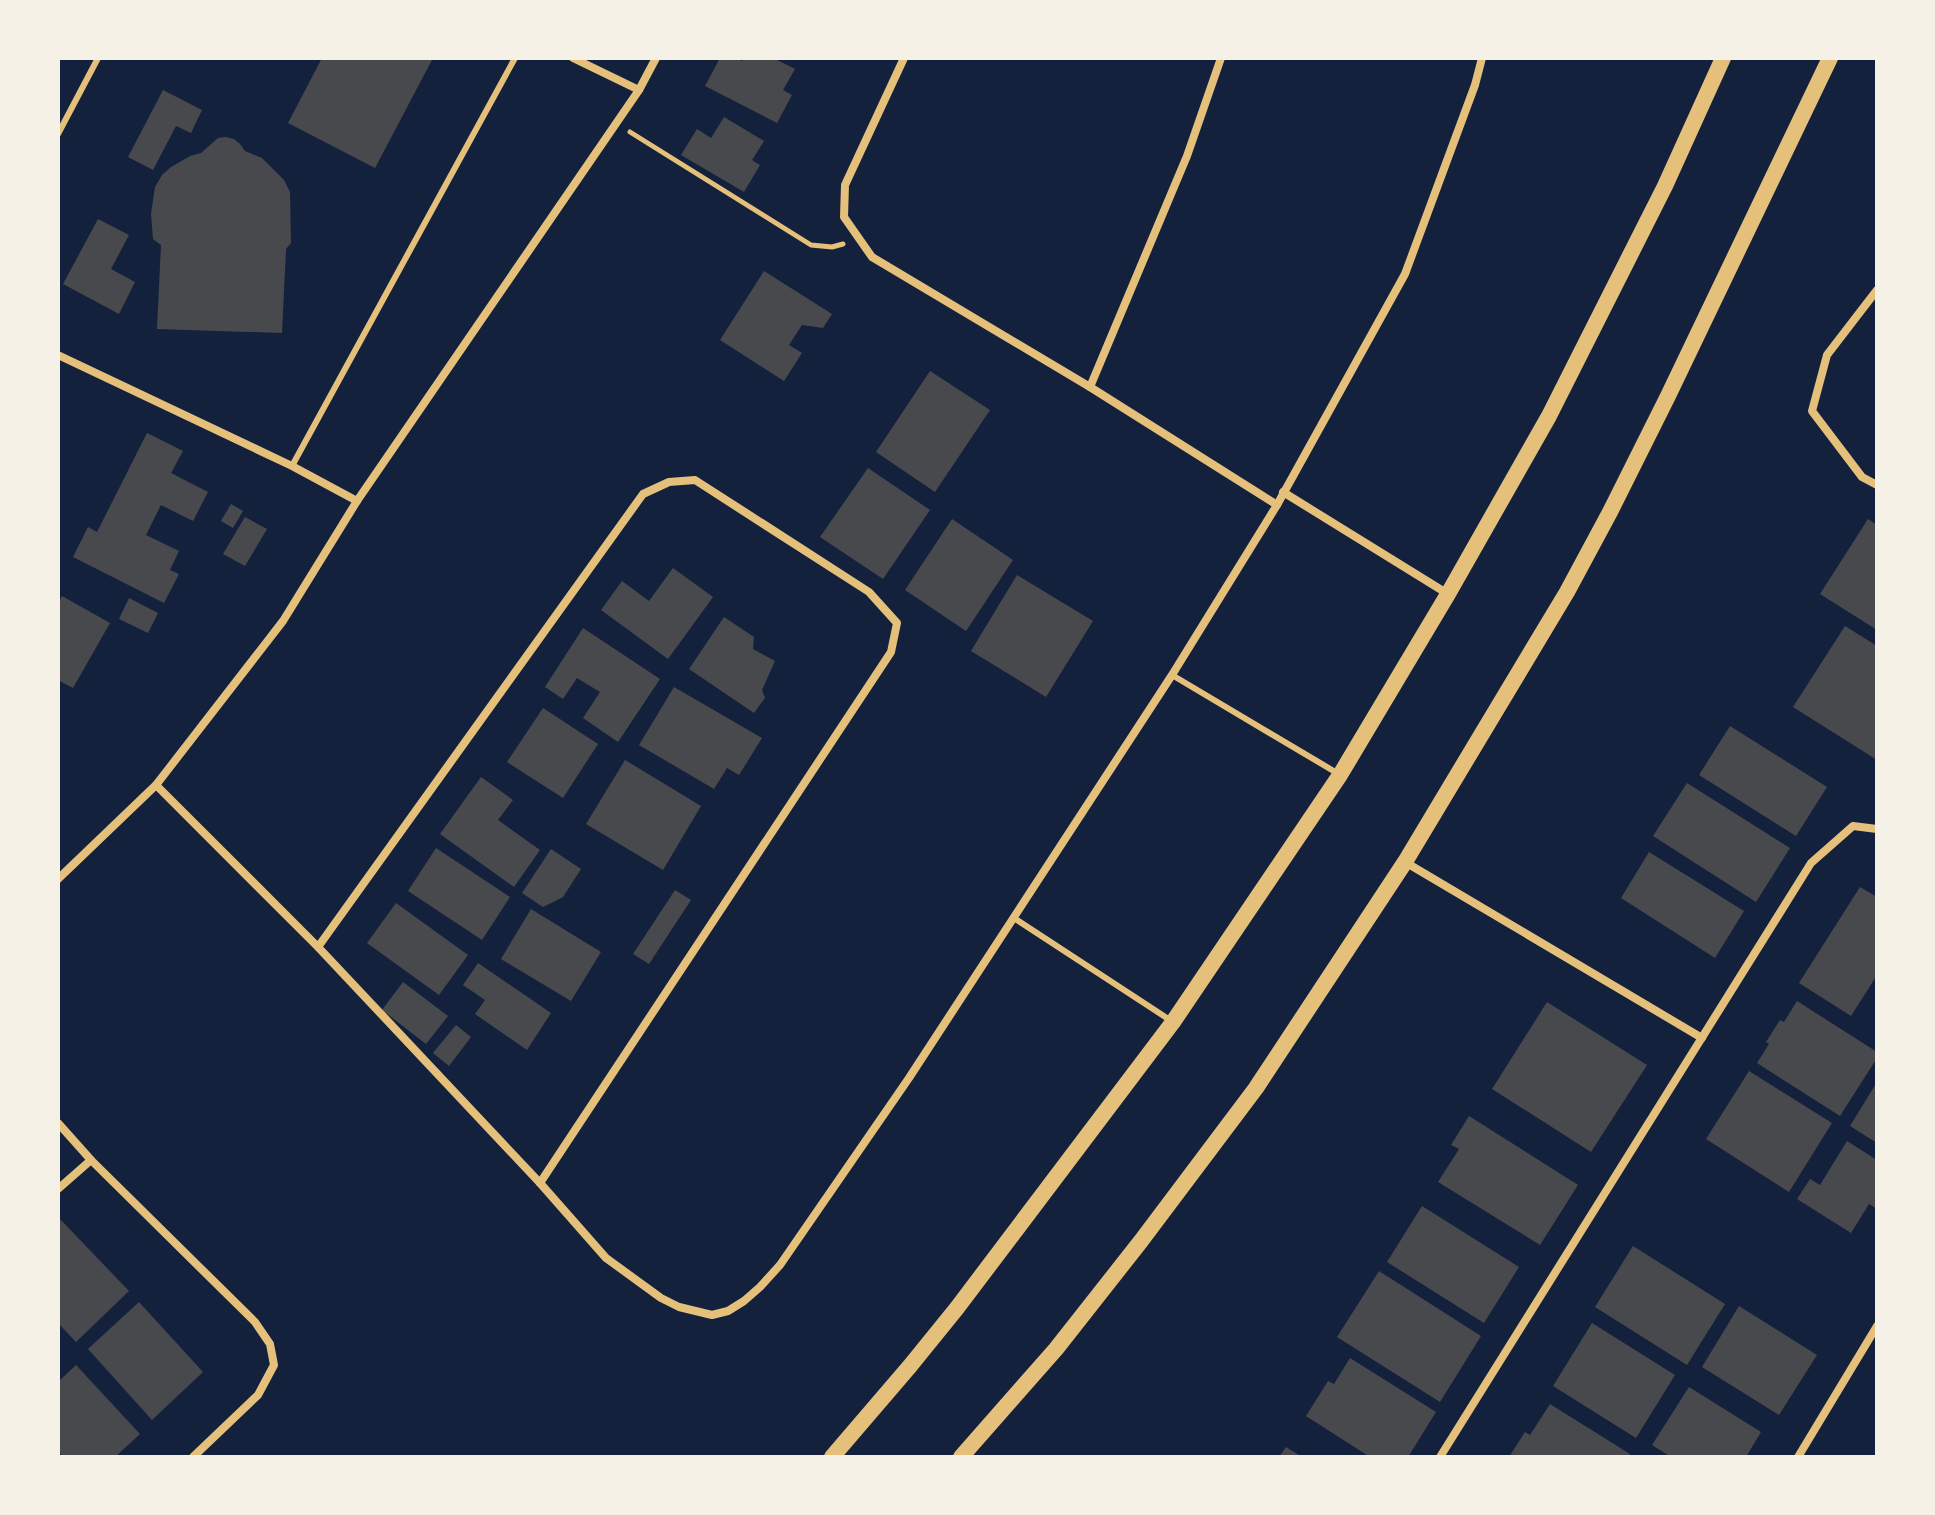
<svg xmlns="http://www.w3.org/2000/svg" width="1935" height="1515" font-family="'Titillium Web',sans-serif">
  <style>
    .building { fill: #48494c }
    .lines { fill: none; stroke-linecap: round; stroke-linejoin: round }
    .path { stroke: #e5c07b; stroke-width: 5 }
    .service { stroke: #e5c07b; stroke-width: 6 }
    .minor { stroke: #e5c07b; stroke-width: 8 }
    .secondary { stroke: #e5c07b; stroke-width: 16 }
  </style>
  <rect width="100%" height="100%" fill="#14213d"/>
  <g class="building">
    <path d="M322,58h111l-58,110 -87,-45z"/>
    <path d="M720,58h16l6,3 2,-3h29l22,11 -12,21 9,5 -15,28 -72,-37z"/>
    <path d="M163,90l39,20 -11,23 -15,-7 -23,44 -25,-13z"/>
    <path d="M724,117l40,24 -12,19 8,5 -16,27 -63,-37 16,-26 14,9z"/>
    <path d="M226,137l8,2 6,5 5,7 17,7 22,22 6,12 1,51 -5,6 -4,84 -125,-4 4,-84 -8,-6 -2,-25 4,-27 7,-12 9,-8 19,-11 11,-3 17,-15z"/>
    <path d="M98,219l31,16 -18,34 24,13 -16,32 -56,-30z"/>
    <path d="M764,271l68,43 -9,14 -21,-3 -13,20 13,8 -18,28 -64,-41z"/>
    <path d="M930,371l60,39 -55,82 -59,-40z"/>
    <path d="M147,433l36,18 -12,22 37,19 -15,29 -32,-16 -15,30 33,16 -9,19 9,4 -15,29 -91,-46 15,-30 9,5z"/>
    <path d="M868,468l62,42 -47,69 -63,-42z"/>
    <path d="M231,504l12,7 -10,17 -12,-7z"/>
    <path d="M245,517l22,12 -22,37 -22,-12z"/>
    <path d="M952,519l61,41 -47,71 -61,-41z"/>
    <path d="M1868,519l9,6v105l-57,-36z"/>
    <path d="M673,568l40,29 -45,62 -67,-49 21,-29 27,20z"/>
    <path d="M1017,575l76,46 -47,76 -75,-46z"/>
    <path d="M62,596l48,27 -37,65 -15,-8v-77z"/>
    <path d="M129,598l29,15 -10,20 -29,-14z"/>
    <path d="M724,617l30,20 -1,12 22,12 -13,29 3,8 -11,15 -65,-44z"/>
    <path d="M1845,626l32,20v114l-84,-53z"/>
    <path d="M583,628l77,51 -42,63 -35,-24 17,-26 -23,-14 -14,21 -18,-12z"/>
    <path d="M674,687l88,51 -23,37 -12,-7 -13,21 -75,-44z"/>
    <path d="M543,708l55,36 -35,54 -56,-36z"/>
    <path d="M1730,726l97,61 -31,49 -97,-61z"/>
    <path d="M625,760l76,46 -38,64 -77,-46z"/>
    <path d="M481,777l32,23 -15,20 42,30 -26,37 -74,-53z"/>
    <path d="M1687,783l103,65 -34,54 -103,-66z"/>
    <path d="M436,848l74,49 -28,43 -74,-49z"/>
    <path d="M551,849l30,20 -18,28 -20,10 -21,-14z"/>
    <path d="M1649,852l95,59 -29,47 -94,-60z"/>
    <path d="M1860,887l17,10v78l-26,41 -52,-33z"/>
    <path d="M675,890l16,10 -42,64 -16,-10z"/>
    <path d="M396,903l72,52 -29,40 -72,-52z"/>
    <path d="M531,909l70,43 -30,49 -70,-42z"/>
    <path d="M478,963l73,50 -24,37 -52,-36 10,-14 -22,-15z"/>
    <path d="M403,982l45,34 -22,28 -44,-34z"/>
    <path d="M1797,1001l80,51v6l-37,58 -83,-53 12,-19 -3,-2 14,-22 4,2z"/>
    <path d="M1547,1002l100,63 -56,87 -99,-63z"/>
    <path d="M456,1025l15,12 -22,29 -16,-13z"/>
    <path d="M1749,1071l83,52 -43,69 -83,-53z"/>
    <path d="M1877,1082v61l-27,-17z"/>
    <path d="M1469,1116l109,69 -38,60 -102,-63 21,-33 -8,-4z"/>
    <path d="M1847,1141l30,19v49l-8,-5 -18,29 -54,-34 13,-20 10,6z"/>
    <path d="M1422,1206l97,61 -35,56 -97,-61z"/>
    <path d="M58,1217l71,74 -53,51 -18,-19z"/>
    <path d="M1633,1246l92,58 -38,61 -92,-58z"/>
    <path d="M1379,1271l102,65 -41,66 -103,-65z"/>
    <path d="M139,1302l64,70 -51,48 -64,-71z"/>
    <path d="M1739,1306l78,49 -38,60 -77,-48z"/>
    <path d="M1592,1323l83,52 -39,63 -83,-52z"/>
    <path d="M1350,1358l86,54 -28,45h-38l-64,-41 22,-35 6,3z"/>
    <path d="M76,1365l64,69 -25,23h-52l-5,-6v-69z"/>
    <path d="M1689,1387l72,45 -15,25h-75l-19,-12z"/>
    <path d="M1550,1404l80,50 -2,3h-119l16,-25 5,3z"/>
    <path d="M1286,1447l16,10h-23z"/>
  </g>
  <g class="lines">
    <path class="path" d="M630,132l181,113 21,2 11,-3"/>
    <g class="service">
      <path d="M58,134l40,-76"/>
      <path d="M292,466l223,-408"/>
      <path d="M1172,675l165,98"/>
      <path d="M1014,918l159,104"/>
    </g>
    <g class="minor">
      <path d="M573,58l66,32"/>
      <path d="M904,58l-59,127 -1,32 28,40 218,130 187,118"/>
      <path d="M1877,290l-50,65 -15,56 50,66 15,8"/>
      <path d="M58,355l234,111 65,35"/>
      <path d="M1090,387l97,-231 34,-98"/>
      <path d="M1283,492l165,102"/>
      <path d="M156,785l162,162 222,236 66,75 55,40 18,9 33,8 16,-4 16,-10 16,-14 20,-22 129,-187 263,-403 105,-170 128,-231 70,-189 7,-27"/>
      <path d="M1405,862l297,176"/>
      <path d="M58,879l98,-94 127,-164 74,-120 282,-411 17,-32"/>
      <path d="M318,947l325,-453 26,-12 26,-2 174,112 28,31 -6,29 -351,531"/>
      <path d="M58,1123l33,37 164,162 15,22 4,21 -16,30 -65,62"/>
      <path d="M58,1189l33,-29"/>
      <path d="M1440,1457l371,-594 42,-37 24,3"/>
      <path d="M1798,1457l79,-131"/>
    </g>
    <g class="secondary">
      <path d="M832,1457l78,-91 47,-58 216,-286 167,-247 108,-181 101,-178 116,-230 58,-128"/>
      <path d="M961,1457l95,-108 85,-108 115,-153 149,-226 162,-270 43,-80 58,-116 162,-338"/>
    </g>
  </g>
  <rect width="1935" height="1515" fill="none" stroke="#f6f1e7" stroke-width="120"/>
</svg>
